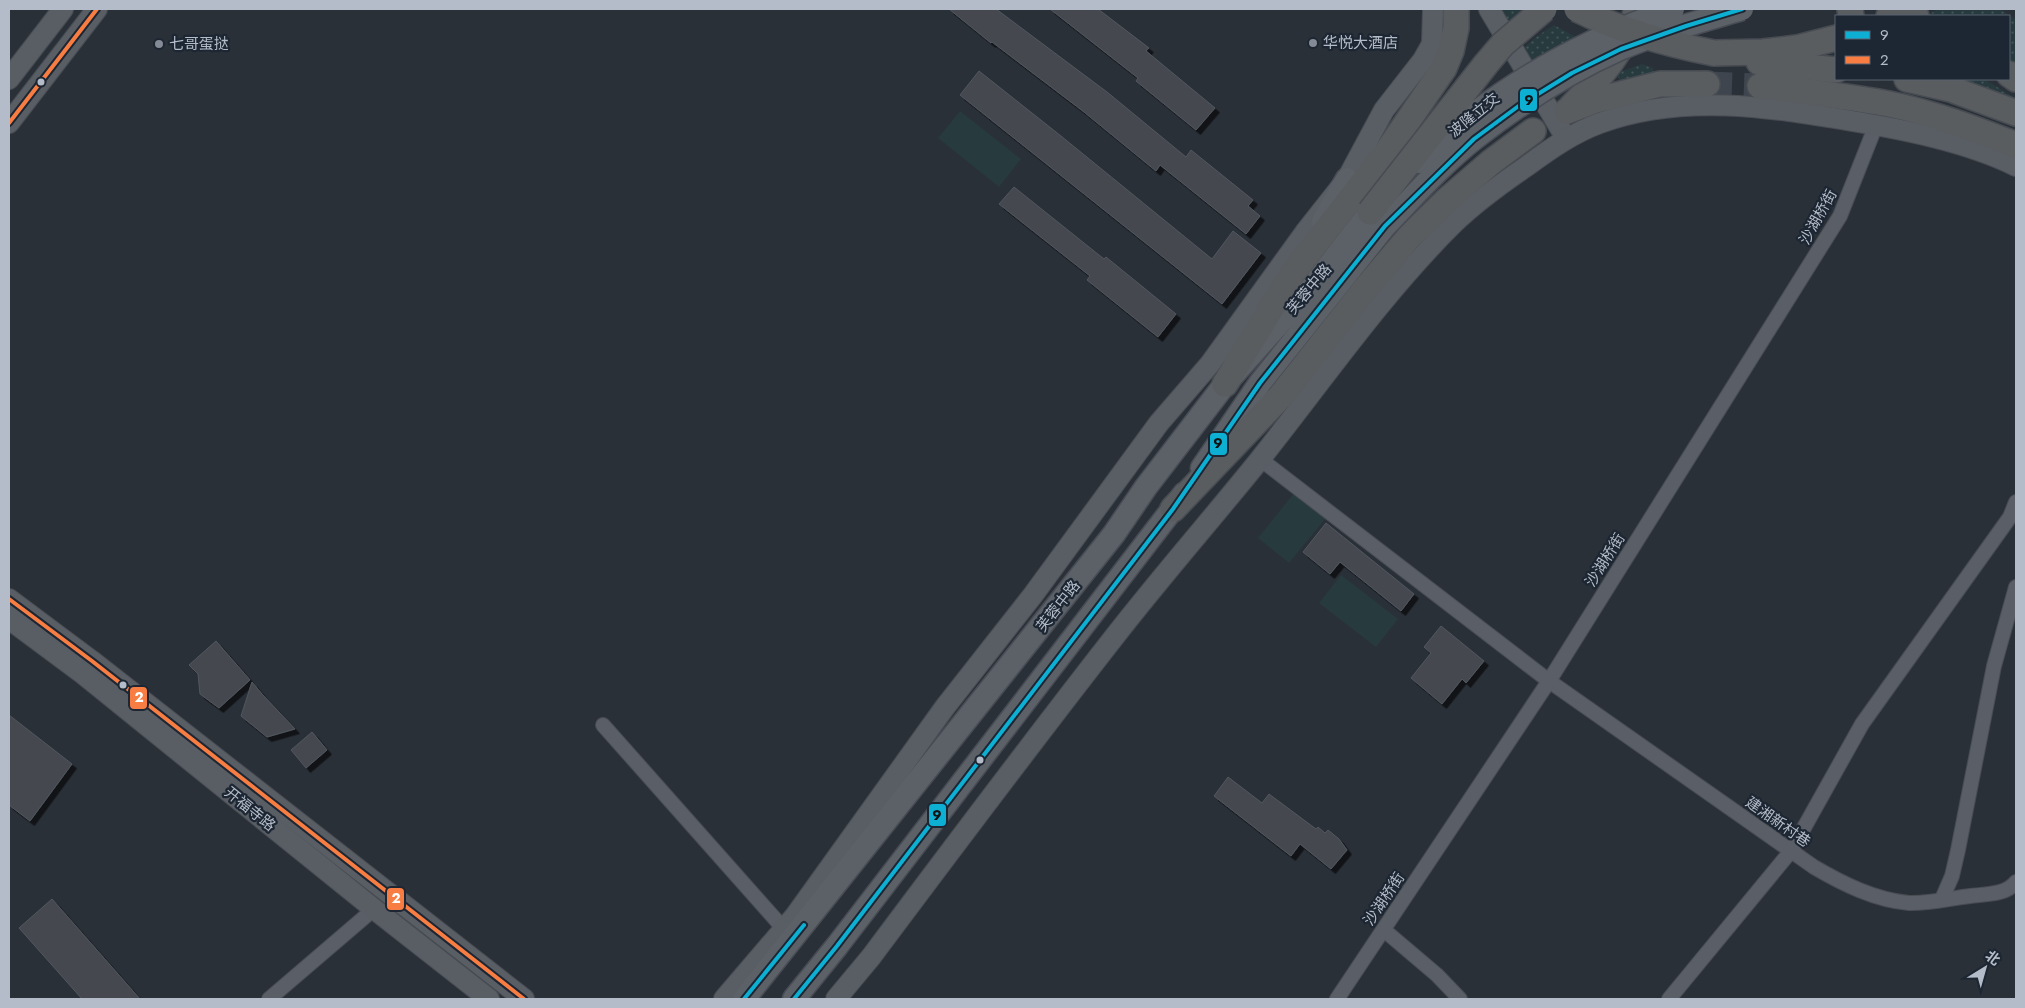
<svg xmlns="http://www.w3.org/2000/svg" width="2025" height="1008" font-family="Jost,'Noto Sans SC',sans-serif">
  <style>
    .grass { fill: url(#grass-dots) }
    .pitch { fill: #273a3e }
    .building { fill: #444950; stroke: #52575f; filter: url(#shadow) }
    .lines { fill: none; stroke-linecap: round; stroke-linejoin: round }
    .highway-tunnel { stroke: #3f454e; stroke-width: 25; stroke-dasharray: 25 12; stroke-linecap: butt }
    .street-casing { stroke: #484c53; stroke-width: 16 }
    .secondary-casing { stroke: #484c53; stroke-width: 22 }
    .primary-casing { stroke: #484c55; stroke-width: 25 }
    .highway-casing { stroke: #474c53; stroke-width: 28 }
    .street { stroke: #5a5e66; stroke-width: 14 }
    .secondary { stroke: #595d64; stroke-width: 20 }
    .primary { stroke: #5c6168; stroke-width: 22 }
    .highway { stroke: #5a5d60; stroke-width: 25 }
    .primary-bridge-casing { stroke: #484c55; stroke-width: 25; stroke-linecap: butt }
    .highway-bridge-casing { stroke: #474c53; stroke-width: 28; stroke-linecap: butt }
    .primary-bridge { stroke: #5c6168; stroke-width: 22 }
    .highway-bridge { stroke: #5a5d60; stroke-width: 25 }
    .bus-1-casing { stroke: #1d2633; stroke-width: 8 }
    .bus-2-casing { stroke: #1d2633; stroke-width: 8 }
    .bus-1 { stroke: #0dafd3; stroke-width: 4 }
    .bus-2 { stroke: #f77d43; stroke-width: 4 }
    .poi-dot { fill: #848b96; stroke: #1d2633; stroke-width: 2 }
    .bus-dot { fill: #b4bcc9; stroke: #1d2633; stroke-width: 2 }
    .labels { text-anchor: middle; stroke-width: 4.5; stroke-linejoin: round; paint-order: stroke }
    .poi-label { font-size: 15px; fill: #b4bcc9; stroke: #1d2633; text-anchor: start }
    .street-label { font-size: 15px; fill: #b4bcc9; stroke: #1d2633 }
    .line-badge { stroke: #1d2633; stroke-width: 2 }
    .badge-label { font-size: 14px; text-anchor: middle; font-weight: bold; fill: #fff }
    .pale-badge-label { font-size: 14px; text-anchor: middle; font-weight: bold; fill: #111 }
  </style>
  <defs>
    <pattern id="grass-dots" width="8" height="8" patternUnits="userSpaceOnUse" patternTransform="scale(1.25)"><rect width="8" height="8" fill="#273a3e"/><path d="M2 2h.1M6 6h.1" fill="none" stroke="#445559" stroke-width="1.8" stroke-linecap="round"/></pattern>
    <filter id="shadow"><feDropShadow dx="4.5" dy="4.5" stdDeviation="0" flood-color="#0009"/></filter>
  </defs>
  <rect width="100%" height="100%" fill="#2a3038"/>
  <g class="grass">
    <path d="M1493,9h33l-21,23z"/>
    <path d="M1938,9h62l15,10 1,52 -7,-5v-50h-78l-3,-1z"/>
    <path d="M1554,25l27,15 -51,29 -11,-17 17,-15z"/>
    <path d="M1642,64l11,4 1,5 -34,10 -3,-10z"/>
    <path d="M1932,79h52l31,19 -6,8z"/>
  </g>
  <g class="pitch">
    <path d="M960,111l61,48 -22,28 -61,-49z"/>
    <path d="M1295,492l31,26 -37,45 -31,-25z"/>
    <path d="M1341,575l57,44 -22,28 -57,-44z"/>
  </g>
  <g class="building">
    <path d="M949,9h47l111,83 79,65 5,-7 62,50 -5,6 12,10 -14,18 -86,-69 -4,6 -72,-59 -92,-70 -1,1z"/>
    <path d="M1050,9h48l51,39 -3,3 69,57 -19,22 -60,-49 2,-3z"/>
    <path d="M979,71l82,65 151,123 21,-28 28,22 -39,51 -262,-209z"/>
    <path d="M1014,187l90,72 2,-2 70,57 -18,23 -71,-57 3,-4 -91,-72z"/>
    <path d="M1326,523l88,71 -13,17 -61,-49 -10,12 -27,-22z"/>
    <path d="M1441,626l43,35 -18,22 -4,-4 -20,25 -31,-26 20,-25 -7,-6z"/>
    <path d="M216,641l34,39 -31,28 -19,-14 -2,-20 -9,-9z"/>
    <path d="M252,682l10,12 33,35 -28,8 -26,-21z"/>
    <path d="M9,715l63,49 -42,57 -21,-16z"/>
    <path d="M312,732l15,18 -21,18 -15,-18z"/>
    <path d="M1228,777l34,26 7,-9 47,35 2,-2 7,6 3,-3 11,9 8,11 -16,19 -31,-25 -9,12 -77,-60z"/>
    <path d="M52,899l88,100h-58l-63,-71z"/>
  </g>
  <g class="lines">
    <path class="highway-tunnel" d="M1707,84l53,2"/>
    <g class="street-casing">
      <g id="street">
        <path d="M1260,459l289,222 265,186c29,17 61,33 95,36 18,1 43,-5 61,-7 16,-2 36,-1 46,-14"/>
        <path d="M603,725l181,204"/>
        <path d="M1942,899l10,-23 6,-26 36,-184 22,-79"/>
        <path d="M1384,930l53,45 23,24"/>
        <path d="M269,999l105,-90"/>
        <path d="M1337,999l212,-318 291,-465 36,-91"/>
        <path d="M1669,999l122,-148 71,-127 148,-207 6,-15"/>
      </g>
    </g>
    <g class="secondary-casing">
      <g id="secondary">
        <path d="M1489,9l77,129"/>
        <path d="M9,79l54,-70"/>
        <path d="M9,123l88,-114"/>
        <path d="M9,599l83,62 432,338"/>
        <path d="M9,619l74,55 291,235 115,90"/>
        <path d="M724,999l71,-83 150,-209 88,-112 126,-172 51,-59 96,-133 41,-52 37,-69 39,-50 9,-16 1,-35"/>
        <path d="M836,999l35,-42c80,-107 161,-215 244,-321 46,-59 95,-115 142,-173 64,-80 124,-168 197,-240 22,-21 48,-40 73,-57 23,-17 46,-33 73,-43 82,-30 169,-16 252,-2 54,9 115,21 164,45"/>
      </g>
    </g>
    <g class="primary-casing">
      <g id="primary">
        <path d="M1323,221l24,-42"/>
        <path d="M1202,468l58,-85 125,-157"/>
        <path d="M744,999l370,-465 32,-47 79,-103 87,-97 58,-75"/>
        <path d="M794,999l43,-53 347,-452"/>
      </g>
    </g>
    <g class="highway-casing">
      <g id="highway">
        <path d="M1850,9l1,7"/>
        <path d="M1889,16l13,-7 14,7"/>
        <path d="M1714,53l49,-1 34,-4 39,-10"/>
        <path d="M1759,62l77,8"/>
        <path d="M2009,74l7,5"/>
        <path d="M1907,79l44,10 65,24"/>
        <path d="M1760,86c43,5 86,10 129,18 44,9 86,25 127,41"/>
        <path d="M1572,106c28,-28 55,-58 65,-97"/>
        <path d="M1567,111l26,-10 67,-17h47"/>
        <path d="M1225,384l67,-110 92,-118 60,-88 7,-17 5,-23v-19"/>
        <path d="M1173,509l107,-112 85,-108 45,-53 37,-36 43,-37 43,-32"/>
      </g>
    </g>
    <use href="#street" class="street"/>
    <use href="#secondary" class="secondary"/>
    <use href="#primary" class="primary"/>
    <use href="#highway" class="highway"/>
    <g class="primary-bridge-casing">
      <g id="primary-bridge">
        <path d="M1419,162c72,-72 159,-120 254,-153"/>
        <path d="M1385,226c29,-30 57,-62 90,-88 44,-34 93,-66 145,-89 39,-17 82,-28 122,-40"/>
      </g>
    </g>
    <g class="highway-bridge-casing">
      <g id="highway-bridge">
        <path d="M1577,9c44,22 90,35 137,44"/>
        <path d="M1370,212l116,-148 17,-20 41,-35"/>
      </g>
    </g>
    <use href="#primary-bridge" class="primary-bridge"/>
    <use href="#highway-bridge" class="highway-bridge"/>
    <g class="bus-1-casing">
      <g id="bus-1">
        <path d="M744,999l60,-74"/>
        <path d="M794,999l43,-53 336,-437 87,-126 125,-157 89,-87 46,-34 52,-32 49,-24 65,-23 56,-17"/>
      </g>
    </g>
    <g class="bus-2-casing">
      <g id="bus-2">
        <path d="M9,123l88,-114"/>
        <path d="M9,599l83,62 432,338"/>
      </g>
    </g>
    <use href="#bus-1" class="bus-1"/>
    <use href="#bus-2" class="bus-2"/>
  </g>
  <g class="poi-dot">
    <circle cx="1313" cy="43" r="5"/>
    <circle cx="159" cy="44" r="5"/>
  </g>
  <g class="bus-dot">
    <circle cx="41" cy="82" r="4.5"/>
    <circle cx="123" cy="685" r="4.5"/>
    <circle cx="980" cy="760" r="4.5"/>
  </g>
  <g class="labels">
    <g class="poi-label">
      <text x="1323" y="48">华悦大酒店</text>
      <text x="169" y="49">七哥蛋挞</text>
    </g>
    <g class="street-label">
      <text transform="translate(1474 115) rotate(-39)" y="5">波隆立交</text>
      <text transform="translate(1818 217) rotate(-61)" y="5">沙湖桥街</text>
      <text transform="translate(1309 289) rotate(-50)" y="5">芙蓉中路</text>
      <text transform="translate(1605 560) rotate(-58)" y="5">沙湖桥街</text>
      <text transform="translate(1058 606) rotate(-52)" y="5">芙蓉中路</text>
      <text transform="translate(250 809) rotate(39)" y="5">开福寺路</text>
      <text transform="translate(1778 822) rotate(35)" y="5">建湘新村巷</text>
      <text transform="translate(1384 899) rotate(-56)" y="5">沙湖桥街</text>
    </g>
  </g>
  <g class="line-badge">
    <rect x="1519" y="88" width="19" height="24" rx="5" fill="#0dafd3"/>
    <rect x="1209" y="432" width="19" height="24" rx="5" fill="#0dafd3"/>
    <rect x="129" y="686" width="19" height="24" rx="5" fill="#f77d43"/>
    <rect x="928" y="803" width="19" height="24" rx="5" fill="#0dafd3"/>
    <rect x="386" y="887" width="19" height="24" rx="5" fill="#f77d43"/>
  </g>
  <g class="badge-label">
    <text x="139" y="702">2</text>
    <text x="396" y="903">2</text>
  </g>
  <g class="pale-badge-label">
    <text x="1529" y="105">9</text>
    <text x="1218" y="448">9</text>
    <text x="937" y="820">9</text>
  </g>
  <rect width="2025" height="1008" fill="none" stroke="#b4bcc9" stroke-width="20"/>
  <rect x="1835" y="15" width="175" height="65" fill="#1d2633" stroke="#59626f"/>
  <rect x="1845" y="31" width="25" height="8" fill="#0dafd3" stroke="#59626f"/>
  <text x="1880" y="40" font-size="15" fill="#b4bcc9">9</text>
  <rect x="1845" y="56" width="25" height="8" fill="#f77d43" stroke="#59626f"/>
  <text x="1880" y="65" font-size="15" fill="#b4bcc9">2</text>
  <g transform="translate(1985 968) rotate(37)" stroke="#1d2633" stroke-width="4" paint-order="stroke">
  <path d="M0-4L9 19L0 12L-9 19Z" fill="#b4bcc9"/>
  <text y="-8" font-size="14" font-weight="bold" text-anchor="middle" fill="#b4bcc9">北</text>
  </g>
</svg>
